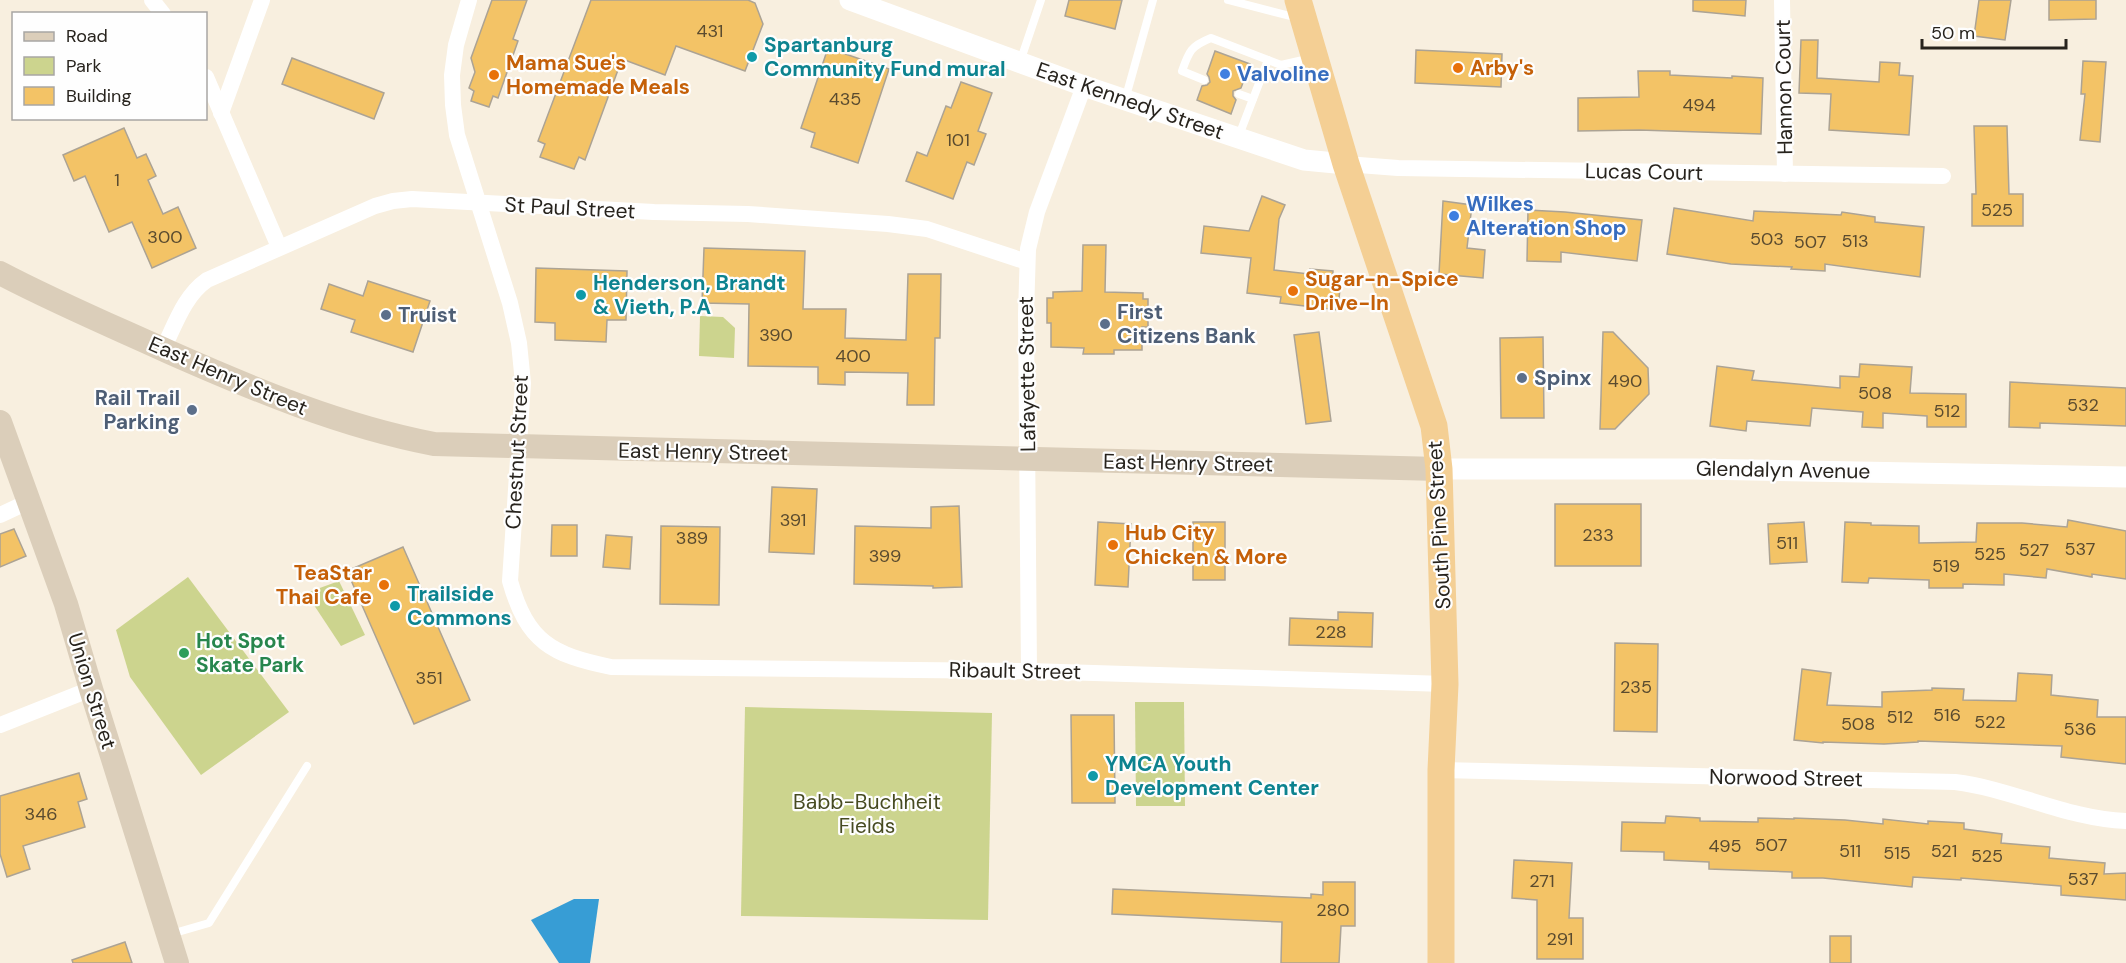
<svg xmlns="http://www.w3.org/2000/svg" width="2126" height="963" font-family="'DM Sans',sans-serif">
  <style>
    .green { fill: #ccd48e }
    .water { fill: #379dd5 }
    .building { fill: #f3c366; stroke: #aca394; stroke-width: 1.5 }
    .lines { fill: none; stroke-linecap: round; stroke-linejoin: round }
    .service { stroke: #fff; stroke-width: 8 }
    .minor { stroke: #fff; stroke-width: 16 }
    .tertiary { stroke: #fff; stroke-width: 21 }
    .secondary { stroke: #dbceba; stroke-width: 24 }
    .trunk { stroke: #f4cf94; stroke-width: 27 }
    .culture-dot { fill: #0f9aa8; stroke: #fefefe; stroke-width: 2 }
    .food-dot { fill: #e8710a; stroke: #fefefe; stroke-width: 2 }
    .shop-dot { fill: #3f7fe0; stroke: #fefefe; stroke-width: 2 }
    .service-dot { fill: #5c6f8a; stroke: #fefefe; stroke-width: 2 }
    .leisure-dot { fill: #2e9e5b; stroke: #fefefe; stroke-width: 2 }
    .labels { text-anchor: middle; stroke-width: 4.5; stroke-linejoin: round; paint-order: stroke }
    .number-label { font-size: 18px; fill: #5a4b2f }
    .culture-label { font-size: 21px; font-weight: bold; fill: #0d838f; stroke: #fefefe; text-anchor: start }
    .food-label { font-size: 21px; font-weight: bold; fill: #c56008; stroke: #fefefe; text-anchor: start }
    .shop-label { font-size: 21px; font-weight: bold; fill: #366cbe; stroke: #fefefe; text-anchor: start }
    .street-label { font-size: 21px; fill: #27231d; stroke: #fefefe }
    .service-label { font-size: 21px; font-weight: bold; fill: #4e5e75; stroke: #fefefe; text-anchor: start }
    .leisure-label { font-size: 21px; font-weight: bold; fill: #27864d; stroke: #fefefe; text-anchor: start }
    .park-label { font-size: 21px; fill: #474b21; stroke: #fefefe }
  </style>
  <rect width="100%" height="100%" fill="#f8efdf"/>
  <g class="green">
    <path d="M700,316l23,1 12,11 -1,30 -35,-2z"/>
    <path d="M188,577l101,135 -88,63 -71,-98 -14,-47z"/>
    <path d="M339,581l26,54 -24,11 -35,-53z"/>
    <path d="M1135,702h49l1,104h-49z"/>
    <path d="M745,707l247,6 -4,207 -247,-4z"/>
  </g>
  <path class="water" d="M574,899h25l-9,64h-31l-28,-43z"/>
  <g class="building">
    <path d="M492,0h35l-14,39 5,2 -20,57 -5,-2 -4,11 -18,-6 3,-10 -5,-3 6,-16 -4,-14z"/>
    <path d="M591,0h157l7,3 8,21 -18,47 -69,-25 -11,29 -43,-16 -37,101 -6,-3 -5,12 -34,-12 5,-13 -7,-3z"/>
    <path d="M1069,0h53l-7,29 -50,-13z"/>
    <path d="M1693,0h53l-1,16 -52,-5z"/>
    <path d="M1979,0h32l-6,40 -31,-4z"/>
    <path d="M2049,0h47v19l-47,1z"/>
    <path d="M1801,40h17l-1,38 62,4 1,-20 20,1 -1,12 14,1 -4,59 -80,-5 2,-36 -32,-1z"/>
    <path d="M828,48l61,21 -31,94 -47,-16 4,-14 -14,-5z"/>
    <path d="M1416,50l86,4 -1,33 -86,-4z"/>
    <path d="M1215,51l35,13 -9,24 -8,3v5l3,4 -5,14 -34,-14 5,-14 5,-1 3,-3 -1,-5 -2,-3z"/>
    <path d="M292,58l92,35 -10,26 -92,-35z"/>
    <path d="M2083,61l23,1 -6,80 -20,-2 5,-46h-4z"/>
    <path d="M1638,71h32v4l62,3v-2l31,2 -2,56 -122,-4 -61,1v-33l61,-1z"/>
    <path d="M961,82l31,11 -14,38 8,3 -12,31 -7,-3 -14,37 -47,-18 11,-29 10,4 19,-50 5,2z"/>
    <path d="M1974,126h33l2,68h14v32h-51v-32h4z"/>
    <path d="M124,128l13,30 9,-4 10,22 -8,4 15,34 15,-7 18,41 -44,20 -20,-46 -23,10 -24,-56 -11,5 -11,-26z"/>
    <path d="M1262,196l23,9 -6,14 -5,51 35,4 1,-5 23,2 -1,16 8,1 -2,22 -58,-7 1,-6 -34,-4 4,-35 -50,-5 3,-27 45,5z"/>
    <path d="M1443,201l29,4 -5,43 18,2 -2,28 -44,-4z"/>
    <path d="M1674,208l79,13 1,-10 87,4 1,-3 33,5v5l49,5 -4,50 -95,-13v7l-34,-2 1,-2 -61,-3 -64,-10z"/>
    <path d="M1528,210l37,2 77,8 -5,41 -76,-9v10l-34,-1z"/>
    <path d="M1083,245h23l-1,47 38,1v6h5v28h-6v23h-28v4h-31l1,-6 -33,-1v-24h-4v-25h6v-6l29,-1z"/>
    <path d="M704,248l101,3 -2,58h43l-1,29 61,2 2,-66h33l-1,64h-5l-1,67h-27l1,-32 -63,-1v13l-27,-1v-17l-70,-1 1,-62 -47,-1z"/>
    <path d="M536,268l91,3 -1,49h-19l-1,22 -51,-2v-17l-20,-1z"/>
    <path d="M368,281l62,20 -17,51 -62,-20 4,-12 -34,-11 8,-25 34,12z"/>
    <path d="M1319,332l12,89 -25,3 -12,-89z"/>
    <path d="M1603,332h10l35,36 1,26 -34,35h-15z"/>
    <path d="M1543,337l1,81h-43l-1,-80z"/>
    <path d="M1860,364l52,3 -2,26 56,1v33h-39v-11l-44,-3v15l-21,-1 1,-15 -51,-4 -2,18 -63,-5 -1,10 -36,-5 7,-60 37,5 -2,9 88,8v-12l19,1z"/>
    <path d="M2010,382l116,6v38l-86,-3v5l-31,-1z"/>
    <path d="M772,487l45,2 -3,65 -45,-2z"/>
    <rect x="1555" y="504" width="86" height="62"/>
    <path d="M959,506l3,81 -29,1v-2l-79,-2 1,-58 76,2v-21z"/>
    <path d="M2068,520l58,11v48l-34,-5v3l-45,-8 -1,9 -42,-4v11l-41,-1v4h-34v-8l-60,-2 -1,5 -26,-1 3,-60 26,1v2l48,1v17l57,-1 1,-19h45l45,4z"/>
    <path d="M1098,522l33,2 -3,63 -33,-2z"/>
    <rect x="1193" y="522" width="32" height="58"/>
    <path d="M1804,522l3,40 -37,2 -2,-40z"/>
    <path d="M552,525h25v31h-26z"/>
    <path d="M661,526l59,1 -1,78 -59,-1z"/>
    <path d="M14,529l12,27 -26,11v-33z"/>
    <path d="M606,535l26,2 -2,32 -27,-2z"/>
    <path d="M403,547l67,153 -56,24 -67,-153z"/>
    <path d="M1338,612l35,1 -1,34 -83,-2 1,-27 48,2z"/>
    <path d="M1615,643l43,1 -1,88 -43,-1z"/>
    <path d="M1802,669l29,4 -4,32 55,2v-15l50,-2v-2l32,1 -1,11 53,1 2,-28 34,2 -1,20 47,5 -1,17h29v47l-65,-7 1,-11 -144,-5v1l-34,2 -61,-2v1l-29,-3z"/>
    <path d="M1071,715h43l1,88h-43z"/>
    <path d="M79,773l8,26 -9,3 7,25 -62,19 7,23 -23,8 -7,-23v-58z"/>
    <path d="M1666,816l34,2v3l58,1v-4l36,1v-1l51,2 38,4v-5l45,5v-3l36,2v6l38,5 -1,9 49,4 -1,11 56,5 -1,11 22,-1v27l-65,-5v-9l-100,-8v2l-48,-3 -1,10 -89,-9h-31v-6l-83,-3v-7l-45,-2v-8l-43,-1 1,-29 43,1z"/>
    <path d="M1514,860l58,3 -3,55h14v41h-46v-59l-25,-2z"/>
    <path d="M1323,882h32v44h-14l-2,37h-58l1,-41 -170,-8 1,-25 198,9v-4l12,1z"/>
    <rect x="1830" y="936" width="21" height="27"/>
    <path d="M125,942l7,21h-59l-1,-3z"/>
  </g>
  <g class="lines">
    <g class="service">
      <path d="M1228,0l70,18"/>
      <path d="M1020,62l21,-62"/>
      <path d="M1204,80l-22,-9c7,-20 9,-25 29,-33l70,27 31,-7"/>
      <path d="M1239,94l14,5"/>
      <path d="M1125,100l28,-100"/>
      <path d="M1238,138l30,-78"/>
      <path d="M171,934l38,-11 98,-157"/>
    </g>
    <g class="minor">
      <path d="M152,0l11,14"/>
      <path d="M469,0l-13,45 -4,30 1,30 4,30 53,168 9,40 4,40 -13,198c17,61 42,74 101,86l418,4 416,13"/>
      <path d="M1782,0l3,174"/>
      <path d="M206,77l73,170"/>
      <path d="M221,113l41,-113"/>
      <path d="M1346,164l52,4 545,8"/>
      <path d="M163,349c12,-24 21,-53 44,-69l168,-74 18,-5 19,-2 242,13 94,2 140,10 39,5 100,33"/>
      <path d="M0,515l30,-14"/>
      <path d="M1029,671l-3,-357 2,-65 9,-37 47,-126"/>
      <path d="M0,725l91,-36"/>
      <path d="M1441,770l514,12c58,7 112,37 171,39"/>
    </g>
    <g class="tertiary">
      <path d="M850,0l234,86 220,74 42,4"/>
      <path d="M1439,469h257l430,8"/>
    </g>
    <g class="secondary">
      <path d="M0,273c55,29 112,53 169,79 86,38 172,74 265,92l1005,25"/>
      <path d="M0,422l66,182 25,85 86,274"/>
    </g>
    <path class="trunk" d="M1298,0l48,164 88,262 5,43 6,215 -4,86v193"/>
  </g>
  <g class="culture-dot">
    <circle cx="752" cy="57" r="6"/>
    <circle cx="581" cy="295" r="6"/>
    <circle cx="395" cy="606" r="6"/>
    <circle cx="1093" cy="776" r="6"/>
  </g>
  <g class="food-dot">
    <circle cx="1458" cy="68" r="6"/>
    <circle cx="494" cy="75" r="6"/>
    <circle cx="1293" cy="291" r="6"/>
    <circle cx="1113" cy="545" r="6"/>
    <circle cx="384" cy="585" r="6"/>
  </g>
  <g class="shop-dot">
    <circle cx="1225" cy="74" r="6"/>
    <circle cx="1454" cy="216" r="6"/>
  </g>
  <g class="service-dot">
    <circle cx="386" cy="315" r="6"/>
    <circle cx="1105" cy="324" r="6"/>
    <circle cx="1522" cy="378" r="6"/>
    <circle cx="192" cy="410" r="6"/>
  </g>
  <circle class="leisure-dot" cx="184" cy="653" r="6"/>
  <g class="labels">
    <g class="number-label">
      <text x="710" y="37">431</text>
      <text x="845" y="105">435</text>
      <text x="1699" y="111">494</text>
      <text x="958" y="146">101</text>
      <text x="117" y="186">1</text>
      <text x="1997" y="216">525</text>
      <text x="165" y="243">300</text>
      <text x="1767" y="245">503</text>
      <text x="1855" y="247">513</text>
      <text x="1810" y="248">507</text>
      <text x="776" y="341">390</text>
      <text x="853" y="362">400</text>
      <text x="1625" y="387">490</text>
      <text x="1875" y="399">508</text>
      <text x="2083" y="411">532</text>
      <text x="1947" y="417">512</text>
      <text x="793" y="526">391</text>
      <text x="1598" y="541">233</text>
      <text x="692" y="544">389</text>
      <text x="1787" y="549">511</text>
      <text x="2080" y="555">537</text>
      <text x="2034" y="556">527</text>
      <text x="1990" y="560">525</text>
      <text x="885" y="562">399</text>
      <text x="1946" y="572">519</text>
      <text x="1331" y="638">228</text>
      <text x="429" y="684">351</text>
      <text x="1636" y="693">235</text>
      <text x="1947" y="721">516</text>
      <text x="1900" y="723">512</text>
      <text x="1990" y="728">522</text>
      <text x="1858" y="730">508</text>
      <text x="2080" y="735">536</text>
      <text x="41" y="820">346</text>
      <text x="1771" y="851">507</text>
      <text x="1725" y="852">495</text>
      <text x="1850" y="857">511</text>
      <text x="1944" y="857">521</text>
      <text x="1897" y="859">515</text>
      <text x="1987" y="862">525</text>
      <text x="2083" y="885">537</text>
      <text x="1542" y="887">271</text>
      <text x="1333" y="916">280</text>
      <text x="1560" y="945">291</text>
    </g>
    <g class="culture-label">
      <text x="764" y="52">Spartanburg<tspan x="764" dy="24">Community Fund mural</tspan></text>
      <text x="593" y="290">Henderson, Brandt<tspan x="593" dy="24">&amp; Vieth, P.A</tspan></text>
      <text x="407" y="601">Trailside<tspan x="407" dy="24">Commons</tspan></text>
      <text x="1105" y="771">YMCA Youth<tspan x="1105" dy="24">Development Center</tspan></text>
    </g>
    <g class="food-label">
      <text x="506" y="70">Mama Sue's<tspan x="506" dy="24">Homemade Meals</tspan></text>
      <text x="1470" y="75">Arby's</text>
      <text x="1305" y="286">Sugar-n-Spice<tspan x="1305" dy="24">Drive-In</tspan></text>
      <text x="1125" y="540">Hub City<tspan x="1125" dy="24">Chicken &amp; More</tspan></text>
      <text x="372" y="580" text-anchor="end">TeaStar<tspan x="372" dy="24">Thai Cafe</tspan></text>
    </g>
    <g class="shop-label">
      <text x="1237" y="81">Valvoline</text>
      <text x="1466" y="211">Wilkes<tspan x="1466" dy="24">Alteration Shop</tspan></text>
    </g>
    <g class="street-label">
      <text transform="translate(1784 87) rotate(-91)" y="7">Hannon Court</text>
      <text transform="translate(1130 101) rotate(19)" y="7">East Kennedy Street</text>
      <text transform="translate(1644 172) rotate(1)" y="7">Lucas Court</text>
      <text transform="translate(570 208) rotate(3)" y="7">St Paul Street</text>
      <text transform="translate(1027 374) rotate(-91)" y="7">Lafayette Street</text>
      <text transform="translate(228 376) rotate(23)" y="7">East Henry Street</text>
      <text transform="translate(517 452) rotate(-87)" y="7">Chestnut Street</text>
      <text transform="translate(703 452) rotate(1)" y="7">East Henry Street</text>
      <text transform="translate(1188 463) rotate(1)" y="7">East Henry Street</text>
      <text transform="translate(1783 470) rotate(1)" y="7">Glendalyn Avenue</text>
      <text transform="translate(1439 525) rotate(-93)" y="7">South Pine Street</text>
      <text transform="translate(1015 671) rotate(1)" y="7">Ribault Street</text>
      <text transform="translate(92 691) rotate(73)" y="7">Union Street</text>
      <text transform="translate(1786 778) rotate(1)" y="7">Norwood Street</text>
    </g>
    <g class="service-label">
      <text x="1117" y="319">First<tspan x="1117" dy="24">Citizens Bank</tspan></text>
      <text x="398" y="322">Truist</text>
      <text x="1534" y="385">Spinx</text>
      <text x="180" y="405" text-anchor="end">Rail Trail<tspan x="180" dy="24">Parking</tspan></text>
    </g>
    <g class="leisure-label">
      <text x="196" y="648">Hot Spot<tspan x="196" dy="24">Skate Park</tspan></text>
    </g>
    <g class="park-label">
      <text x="867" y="809">Babb-Buchheit<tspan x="867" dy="24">Fields</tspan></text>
    </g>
  </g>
  <rect x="12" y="12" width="195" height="108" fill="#fefefe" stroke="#a8a6a4" stroke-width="1.5"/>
  <rect x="24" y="32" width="30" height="9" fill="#dbceba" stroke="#a8a6a4" stroke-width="1.5"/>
  <text x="66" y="42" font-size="18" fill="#27231d">Road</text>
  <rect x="24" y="57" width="30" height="18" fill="#ccd48e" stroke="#a8a6a4" stroke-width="1.5"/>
  <text x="66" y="72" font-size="18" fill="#27231d">Park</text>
  <rect x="24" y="87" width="30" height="18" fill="#f3c366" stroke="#a8a6a4" stroke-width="1.5"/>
  <text x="66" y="102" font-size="18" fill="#27231d">Building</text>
  <path d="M1922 39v9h144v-9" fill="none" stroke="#27231d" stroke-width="3"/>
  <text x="1931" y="39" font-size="18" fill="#27231d" stroke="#fefefe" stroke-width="4.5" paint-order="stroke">50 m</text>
</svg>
